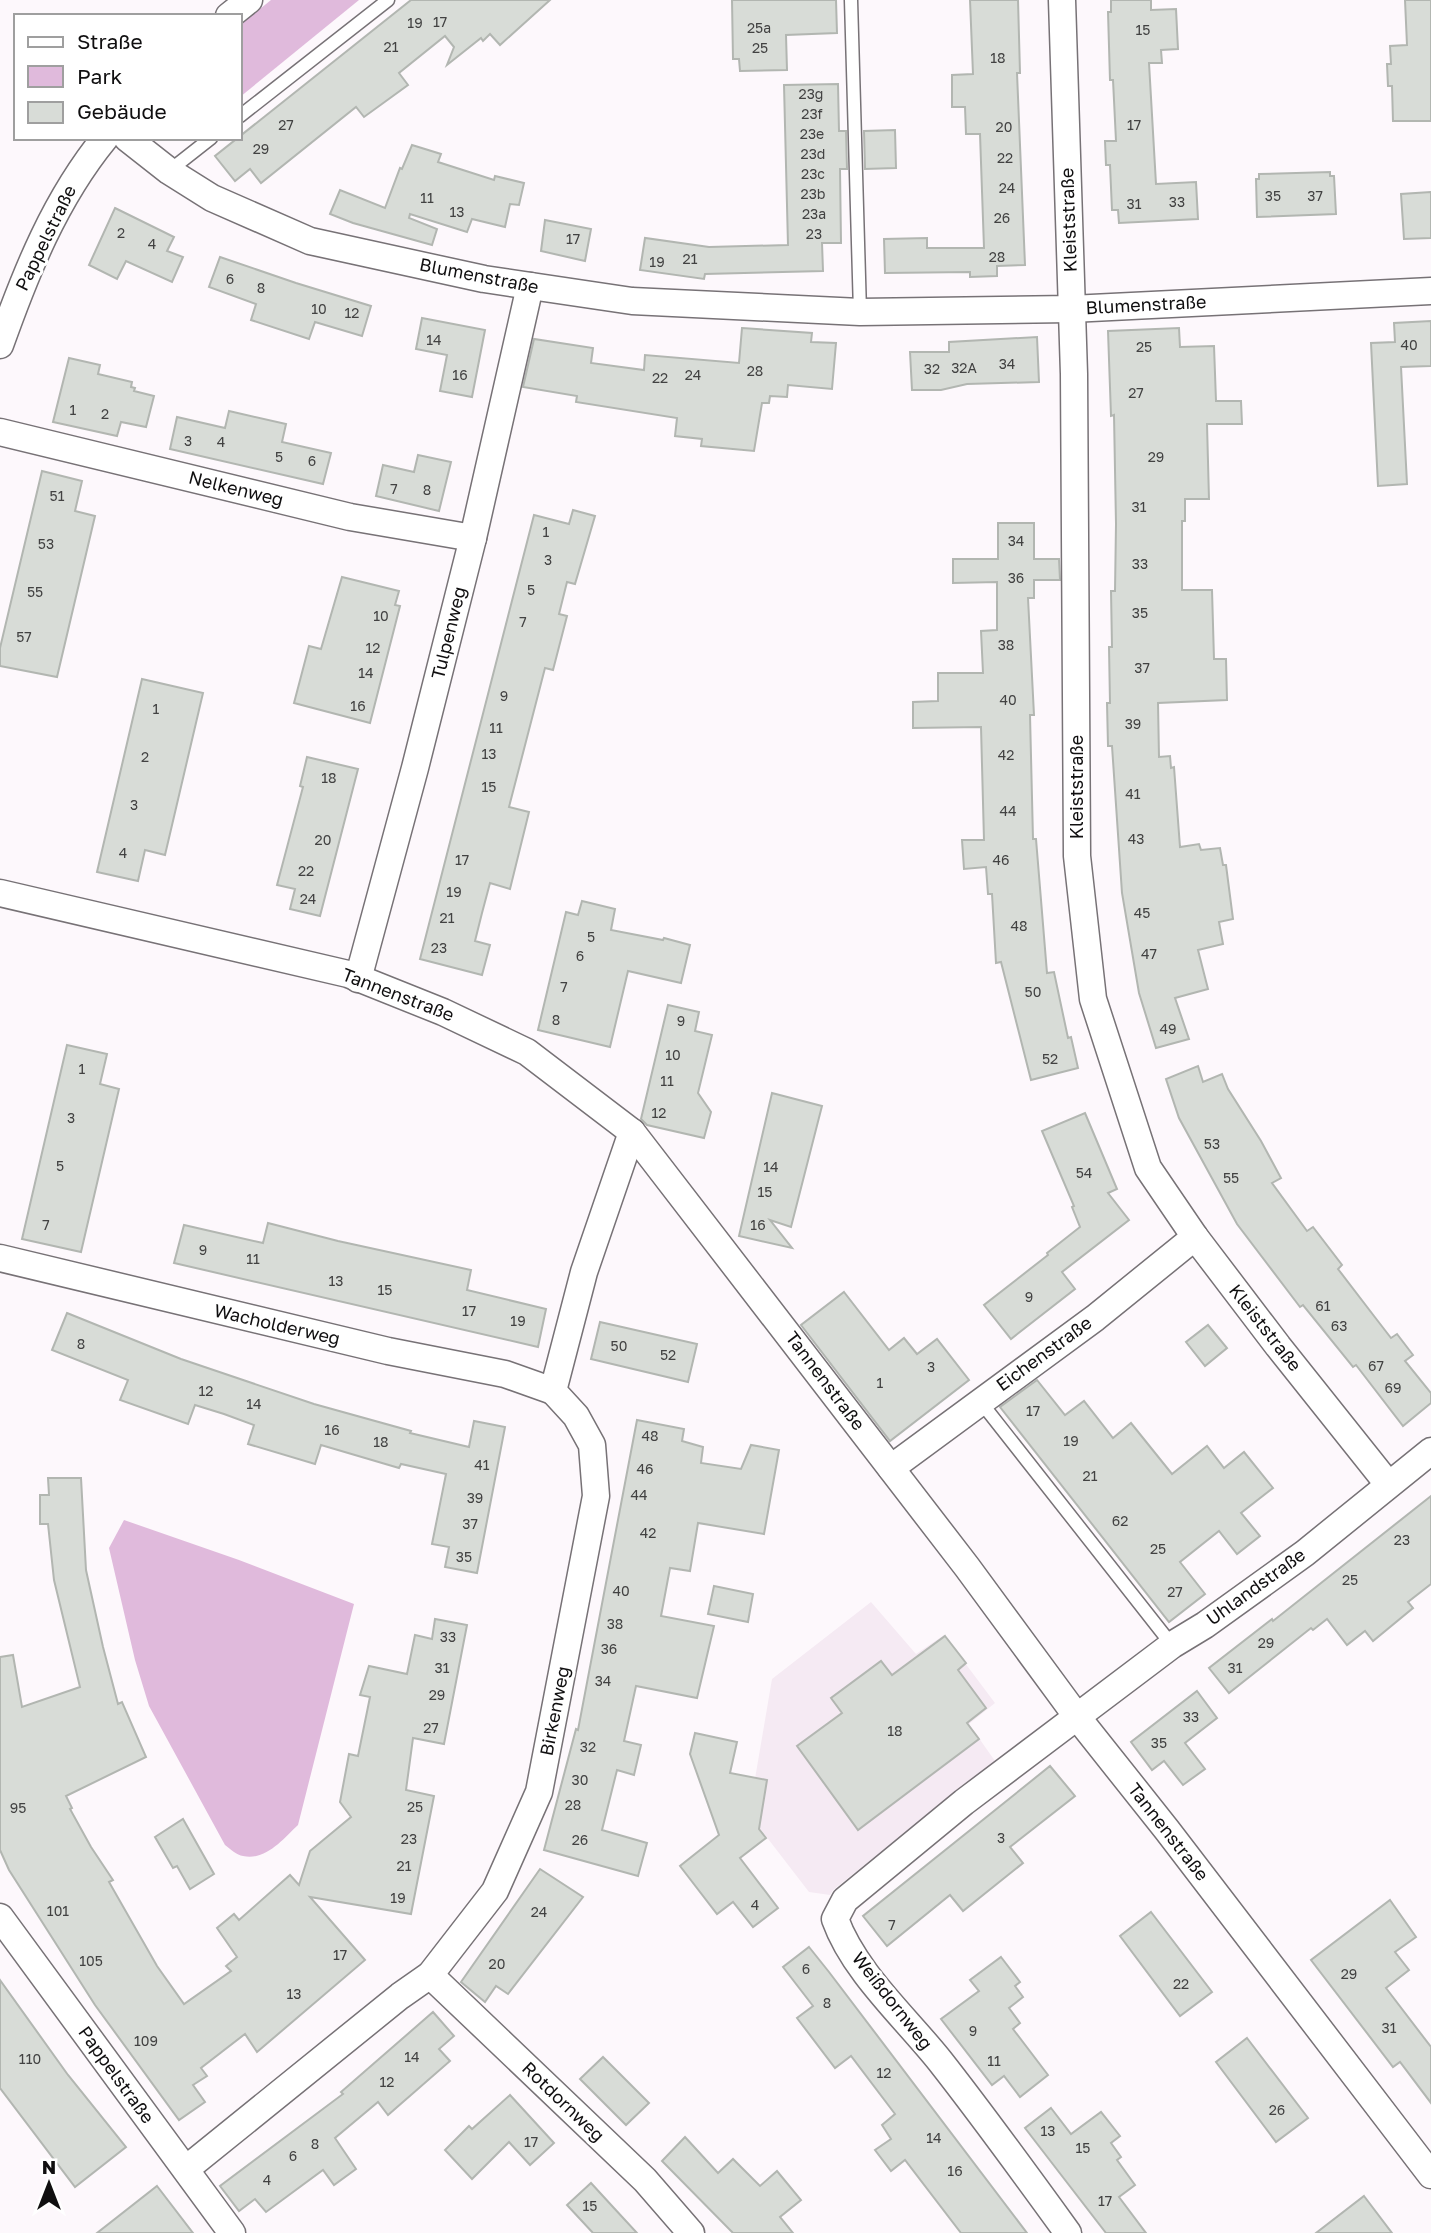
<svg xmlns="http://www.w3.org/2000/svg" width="1431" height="2233" font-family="'Golos Text',sans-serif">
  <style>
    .built { fill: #f5eaf3 }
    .green { fill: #e0badc }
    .building { fill: #d8dcd7; stroke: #b2b6b1; stroke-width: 2 }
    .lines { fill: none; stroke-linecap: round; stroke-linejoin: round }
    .service-casing { stroke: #777276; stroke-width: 15 }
    .minor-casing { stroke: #777276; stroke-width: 29 }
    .service { stroke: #fff; stroke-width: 12 }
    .minor { stroke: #fff; stroke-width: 26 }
    .labels { text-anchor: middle; stroke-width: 6; stroke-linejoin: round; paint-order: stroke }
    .number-label { font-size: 14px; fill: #424242 }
    .street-label { font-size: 18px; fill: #100f10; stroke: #fff }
  </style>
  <rect width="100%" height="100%" fill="#fdf8fc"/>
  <path class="built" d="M871,1602l45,52 28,-19 51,68 -26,21 26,37 -162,129 -3,5 -21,-3 -60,-78 23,-135z"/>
  <g class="green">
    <path d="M271,0h88l-119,97v-72z"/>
    <path d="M124,1520l115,40 115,44 -56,221c-15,14 -32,36 -55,31 -6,-1 -13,-7 -18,-11l-76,-139 -14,-46 -26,-112z"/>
  </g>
  <g class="building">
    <path d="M411,0h139l-50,45 -10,-11 -7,7 -2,-3 -34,27 7,-18 -9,-11 -46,37 9,12 -44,32 -8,-10 -95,76 -11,-14 -15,12 -20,-25z"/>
    <path d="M732,0h104l1,33 -51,2 1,35 -47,1 -1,-12h-6z"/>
    <path d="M970,0h48l2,73h-3l8,192 -28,1v10l-27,1v-5l-85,1 -1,-34 43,-1v10h57l-4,-114h-14l-1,-27h-13v-32l21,-1z"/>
    <path d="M1111,0h40v10l25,-1 2,40 -17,1 1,13h-13l7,121 40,-2 2,37 -79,4 -1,-13h-6l-2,-45h-4l-1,-24h11l-3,-61h-3l-2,-68h3z"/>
    <path d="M1405,0h26v121h-38l-1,-35h-4l-1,-22h4l-1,-18 17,-1z"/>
    <path d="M838,84l1,47h7l1,38h-7l1,74h-19l1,28 -118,3 -1,5 -64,-9 5,-32 64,9 79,-2 -4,-160z"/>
    <path d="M895,130l1,38 -31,1 -1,-38z"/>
    <path d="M412,145l29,9 -3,8 56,18 1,-4 29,7 -5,22 -9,-1 -5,23 -33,-8 -5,13 -57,-18 -1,4 28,11 -5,16 -79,-22 -23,-9 10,-24 45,18 15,-40 2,1z"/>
    <path d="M1330,172v4h4l2,38 -79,3 -1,-38h3v-5z"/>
    <path d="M1431,192v46l-27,1 -3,-45z"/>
    <path d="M115,208l59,29 -7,14 16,6 -11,25 -46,-21 -9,18 -28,-14z"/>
    <path d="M545,220l46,9 -6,32 -44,-10z"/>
    <path d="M220,257l76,26 75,23 -9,30 -47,-14 -6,17 -58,-19 5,-16 -47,-17z"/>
    <path d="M422,318l63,12 -13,67 -32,-6 7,-36 -31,-6z"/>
    <path d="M1431,321v45l-30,1 6,117 -29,2 -7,-143 24,-1 -1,-19z"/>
    <path d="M742,328l70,5 -1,9 25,1 -4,46 -44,-4 -1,12 -17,-1 -1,7h-7l-8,48 -53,-5 1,-7 -27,-3 2,-18 -101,-16 1,-6 -54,-9 11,-48 59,9 -2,15 53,7 1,-15 94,8z"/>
    <path d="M1179,328l1,19 34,-1 2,55h25l1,23h-35l2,75h-24v22h-3v69h30l2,69h12l1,41 -69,3 1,54 11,-1 1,12 3,-1 6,80 19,-3 2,6 19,-2 3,17h3l7,54 -14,3 4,22 -25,6 10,39 -33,9 14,41 -33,9 -17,-55 -17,-100 -10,-147h-4l-1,-43h3l-1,-56h3l-1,-56h4l1,-67 -2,-109 -3,1 -3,-85z"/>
    <path d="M1037,337l2,45 -72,2 -26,6h-29l-2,-38h39v-10z"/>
    <path d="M69,358l31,7 -2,9 34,8 -1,5 4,1 -1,3 20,5 -8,31 -25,-5 -4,14 -64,-14z"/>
    <path d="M229,411l57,13 -4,18 49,11 -8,31 -153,-35 7,-32 48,11z"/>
    <path d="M418,455l33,7 -12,49 -63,-15 7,-31 31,7z"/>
    <path d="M42,471l40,10 -7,30 20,5 -38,161 -57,-11v-18z"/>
    <path d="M573,510l22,6 -20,68 -8,-2 -8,32 8,2 -14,54 -8,-2 -36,139 20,5 -19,77 -20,-6 -8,30 -7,28 15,4 -8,30 -62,-16 114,-444 35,9z"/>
    <path d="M998,523h36v36h25l1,21h-26v18h-6l6,117h-4l3,124h3l11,134 7,-1 14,66 3,-1 7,31 -47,12 -30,-118 -5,1 -4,-69h-4l-2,-27 -22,2 -2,-29h22l-3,-113 -68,1v-26l25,-1v-28h45l-2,-42 16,-1v-48l-44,1v-24h45z"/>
    <path d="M342,577l57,14 -4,14 5,1 -30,117 -76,-20 15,-57 12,3z"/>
    <path d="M142,679l61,14 -38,162 -20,-5 -7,31 -41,-9z"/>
    <path d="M307,757l51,12 -38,147 -30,-7 5,-20 -18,-4 26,-98 -3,-1z"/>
    <path d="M582,901l33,8 -4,21 52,10 1,-2 26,7 -9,38 -53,-12 -18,76 -72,-17 28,-118 12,3z"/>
    <path d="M668,1005l31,7 -4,19 17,4 -14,58 13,19 -7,26 -57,-13 -6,-6z"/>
    <path d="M67,1045l40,9 -7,30 19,5 -38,163 -59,-13z"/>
    <path d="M1198,1066l5,16 19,-8 6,15 33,52 20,37 -9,5 35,48 6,-4 29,38 -4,4 36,47 17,22 6,-4 16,21 -8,6 26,32v10l-28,23 -47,-61 -3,2 -50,-62 -3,2 -63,-83 -58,-106 -13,-39z"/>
    <path d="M772,1093l50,13 -31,121 -21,-7 22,28 -53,-12z"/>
    <path d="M1085,1113l32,76 -9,4 21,27 -67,52 13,17 -64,50 -27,-34 64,-50 -1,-2 33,-26 -8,-20 2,-1 -32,-75z"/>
    <path d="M268,1223l70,18 133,29 -4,20 79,19 -8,38 -364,-84 10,-38 79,18z"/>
    <path d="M844,1292l45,58 15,-12 13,16 20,-15 32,41 -79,61 -89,-116z"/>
    <path d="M67,1313l114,46 133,45 97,27 -1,2 59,14 5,-26 31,6 -28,146 -32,-6 4,-20 -17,-3 14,-70 -45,-10 -2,4 -78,-23 -6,19 -67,-20 6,-19 -30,-11 -29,-9 -7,19 -68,-24 8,-20 -76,-30z"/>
    <path d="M600,1322l97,22 -9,38 -97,-23z"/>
    <path d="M1208,1325l19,23 -22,18 -19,-24z"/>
    <path d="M1037,1380l28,35 19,-14 29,37 18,-15 41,51 35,-28 17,22 20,-16 29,36 -32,25 19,23 -23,18 -18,-23 -39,31 25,32 -36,28 -169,-215z"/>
    <path d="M637,1420l47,9 -2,12 21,6 -2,16 40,6 10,-24 28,5 -15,84 -66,-11 -8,48 -20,-3 -9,48 53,10 -17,72 -61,-12 -12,55 17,4 -7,30 -17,-5 -15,60 45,13 -9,33 -94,-26 32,-121 2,1z"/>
    <path d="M48,1478h33l5,92 17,77 15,57 4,-2 24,55 -80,39 6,12 -2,1 21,38 22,33 -4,2 48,84 27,38 47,-33 -5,-5 11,-9 -20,-29 17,-14 5,6 51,-45 9,10 11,-34 41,-34 -11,-15 9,-48 9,2 12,-59 -10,-2 9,-29 38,8 8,-39 17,4 3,-20 32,6 -23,119 -31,-6 -7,52 28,6 -23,118 -101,-17 55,63 -108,92 -12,-18 -44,34 6,8 -14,9 12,17 -26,18 -84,-115 -86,-135 -9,-20v-193l13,-2 9,52 58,-20 -26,-107 -6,-56h-8v-29h9z"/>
    <path d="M1431,1496v88l-23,18 5,6 -40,33 -8,-10 -18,14 -20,-26 -14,11 -2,-2 -82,65 -20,-25 63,-49 1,2z"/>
    <path d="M714,1586l39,8 -5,28 -40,-8z"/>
    <path d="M945,1636l21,27 -8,7 28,38 -19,15 12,16 -121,91 -61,-84 45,-33 -11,-15 50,-37 11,14z"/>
    <path d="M1197,1691l20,27 -32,25 20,26 -22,16 -19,-24 -12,9 -21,-28z"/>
    <path d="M695,1733l42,9 -7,31 37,7 -8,49 7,9 -26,20 38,50 -25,19 -20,-25 -16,12 -37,-48 39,-31 -29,-81z"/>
    <path d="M1050,1766l25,30 -65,51 13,16 -60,48 -13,-16 -63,51 -24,-30z"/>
    <path d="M183,1819l31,55 -24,15 -13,-23 -4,2 -18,-31z"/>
    <path d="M540,1869l43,28 -75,97 -12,-8 -11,16 -24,-20z"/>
    <path d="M1390,1900l26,37 -21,15 14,18 -23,18 45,59v56l-31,-41 -7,5 -82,-107z"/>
    <path d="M1151,1912l61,80 -32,24 -60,-80z"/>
    <path d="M809,1947l20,25 198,261h-66l-56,-73 -14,11 -16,-21 16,-11 -9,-14 13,-11 -44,-58 -16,12 -38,-50 16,-12 -30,-39z"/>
    <path d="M1001,1957l19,25 -5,4 8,11 -14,11 11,15 -7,6 35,46 -28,22 -16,-21 -12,9 -51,-66 38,-28 -9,-11z"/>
    <path d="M0,1980l68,95 58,72 -51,40 -75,-99z"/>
    <path d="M433,2012l21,24 -15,13 11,12 -62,54 -10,-13 -43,36 21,31 -22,16 -11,-15 -57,42 -11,-13 -16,12 -19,-25 123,-92 -2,-2z"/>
    <path d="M1247,2038l61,80 -32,24 -60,-80z"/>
    <path d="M603,2057l46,46 -23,22 -46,-46z"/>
    <path d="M510,2095l44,48 -24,22 -21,-23 -37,37 -27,-29 24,-24 3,3z"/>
    <path d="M1051,2108l20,26 30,-22 19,24 -9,7 10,14 -4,3 18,25 -16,12 27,36h-40l-61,-79 -20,-26z"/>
    <path d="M685,2137l33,36 15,-14 27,27 17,-15 24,29 -21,17 13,16h-60l-71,-72z"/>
    <path d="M591,2183l22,24 24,26h-44l-26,-28z"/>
    <path d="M157,2186l36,47h-96z"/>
    <path d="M1364,2196l28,37h-76z"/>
  </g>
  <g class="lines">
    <g class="service-casing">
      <g id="service">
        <path d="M851,0l9,312"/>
        <path d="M240,116l148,-116"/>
        <path d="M169,171l42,-33"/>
        <path d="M980,1401l192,244"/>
      </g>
    </g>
    <g class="minor-casing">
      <g id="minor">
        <path d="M1062,0l12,374 3,482 16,143 55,169 47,69 83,109 110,138"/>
        <path d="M229,16l20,-16"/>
        <path d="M127,138l42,33 43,27 98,43 174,38 148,22 228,11 211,-3 360,-18"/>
        <path d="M0,345c26,-73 55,-146 105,-207"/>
        <path d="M0,432l350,85 123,21"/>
        <path d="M0,893l348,81 95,38 84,40 105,80 335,435 111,151 89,112 264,345"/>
        <path d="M358,979l57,-211 58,-230 57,-252"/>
        <path d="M0,1258l388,93 117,23 48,17"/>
        <path d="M891,1468l204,-150 100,-81"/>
        <path d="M0,1917l232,316"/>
        <path d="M430,1975l215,205 46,53"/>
        <path d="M186,2169l214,-173 30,-21 65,-84 44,-99 57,-296 -4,-51 -16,-29 -23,-25 31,-119 48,-140"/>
        <path d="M1068,2233c-42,-58 -84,-116 -128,-172 -35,-44 -86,-89 -105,-142l10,-19 119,-98 208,-157 33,-20 100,-72 126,-102"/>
      </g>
    </g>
    <use href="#service" class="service"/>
    <use href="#minor" class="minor"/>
  </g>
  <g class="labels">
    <g class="number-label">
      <text x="440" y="27">17</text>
      <text x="415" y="28">19</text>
      <text x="759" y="33">25a</text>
      <text x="1143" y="35">15</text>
      <text x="391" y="52">21</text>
      <text x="760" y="53">25</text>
      <text x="998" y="63">18</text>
      <text x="811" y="99">23g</text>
      <text x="812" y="119">23f</text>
      <text x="286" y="130">27</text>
      <text x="1134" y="130">17</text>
      <text x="1004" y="132">20</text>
      <text x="812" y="139">23e</text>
      <text x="261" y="154">29</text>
      <text x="813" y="159">23d</text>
      <text x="1005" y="163">22</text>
      <text x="813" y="179">23c</text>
      <text x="1007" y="193">24</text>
      <text x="813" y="199">23b</text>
      <text x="1273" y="201">35</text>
      <text x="1315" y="201">37</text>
      <text x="427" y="203">11</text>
      <text x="1177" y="207">33</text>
      <text x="1134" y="209">31</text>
      <text x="457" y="217">13</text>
      <text x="814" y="219">23a</text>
      <text x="1002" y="223">26</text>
      <text x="121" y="238">2</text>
      <text x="814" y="239">23</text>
      <text x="573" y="244">17</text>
      <text x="152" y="249">4</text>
      <text x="997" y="262">28</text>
      <text x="690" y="264">21</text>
      <text x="657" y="267">19</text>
      <text x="230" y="284">6</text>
      <text x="261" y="293">8</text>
      <text x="319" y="314">10</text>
      <text x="352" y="318">12</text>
      <text x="434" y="345">14</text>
      <text x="1409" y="350">40</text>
      <text x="1144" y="352">25</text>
      <text x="1007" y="369">34</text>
      <text x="964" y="373">32A</text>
      <text x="932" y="374">32</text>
      <text x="755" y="376">28</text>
      <text x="460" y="380">16</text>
      <text x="693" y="380">24</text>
      <text x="660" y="383">22</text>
      <text x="1136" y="398">27</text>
      <text x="73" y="415">1</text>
      <text x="105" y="419">2</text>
      <text x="188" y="446">3</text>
      <text x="221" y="447">4</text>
      <text x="279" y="462">5</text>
      <text x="1156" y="462">29</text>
      <text x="312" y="466">6</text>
      <text x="394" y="494">7</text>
      <text x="427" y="495">8</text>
      <text x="57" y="501">51</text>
      <text x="1139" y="512">31</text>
      <text x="546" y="537">1</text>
      <text x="1016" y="546">34</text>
      <text x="46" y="549">53</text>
      <text x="548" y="565">3</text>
      <text x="1140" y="569">33</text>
      <text x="1016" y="583">36</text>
      <text x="531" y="595">5</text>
      <text x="35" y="597">55</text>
      <text x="1140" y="618">35</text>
      <text x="381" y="621">10</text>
      <text x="523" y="627">7</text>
      <text x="24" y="642">57</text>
      <text x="1006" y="650">38</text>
      <text x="373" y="653">12</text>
      <text x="1142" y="673">37</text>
      <text x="366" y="678">14</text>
      <text x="504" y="701">9</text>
      <text x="1008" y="705">40</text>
      <text x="358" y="711">16</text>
      <text x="156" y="714">1</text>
      <text x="1133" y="729">39</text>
      <text x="496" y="733">11</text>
      <text x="489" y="759">13</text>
      <text x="1006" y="760">42</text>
      <text x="145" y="762">2</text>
      <text x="329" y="783">18</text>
      <text x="489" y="792">15</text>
      <text x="1133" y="799">41</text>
      <text x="134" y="810">3</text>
      <text x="1008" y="816">44</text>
      <text x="1136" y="844">43</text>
      <text x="323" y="845">20</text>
      <text x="123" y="858">4</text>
      <text x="462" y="865">17</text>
      <text x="1001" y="865">46</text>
      <text x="306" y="876">22</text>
      <text x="454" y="897">19</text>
      <text x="308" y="904">24</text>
      <text x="1142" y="918">45</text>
      <text x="447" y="923">21</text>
      <text x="1019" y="931">48</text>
      <text x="591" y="942">5</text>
      <text x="439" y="953">23</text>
      <text x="1149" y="959">47</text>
      <text x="580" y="961">6</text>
      <text x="564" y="992">7</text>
      <text x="1033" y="997">50</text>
      <text x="556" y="1025">8</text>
      <text x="681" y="1026">9</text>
      <text x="1168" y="1034">49</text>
      <text x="673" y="1060">10</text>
      <text x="1050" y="1064">52</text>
      <text x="82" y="1074">1</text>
      <text x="667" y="1086">11</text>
      <text x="659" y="1118">12</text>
      <text x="71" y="1123">3</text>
      <text x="1212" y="1149">53</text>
      <text x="60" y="1171">5</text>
      <text x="771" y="1172">14</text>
      <text x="1084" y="1178">54</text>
      <text x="1231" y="1183">55</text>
      <text x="765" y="1197">15</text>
      <text x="46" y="1230">7</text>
      <text x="758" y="1230">16</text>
      <text x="203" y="1255">9</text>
      <text x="253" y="1264">11</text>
      <text x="336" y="1286">13</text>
      <text x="385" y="1295">15</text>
      <text x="1029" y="1302">9</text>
      <text x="1323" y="1311">61</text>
      <text x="469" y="1316">17</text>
      <text x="518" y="1326">19</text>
      <text x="1339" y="1331">63</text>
      <text x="81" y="1349">8</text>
      <text x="619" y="1351">50</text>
      <text x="668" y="1360">52</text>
      <text x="1376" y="1371">67</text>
      <text x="931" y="1372">3</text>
      <text x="880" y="1388">1</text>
      <text x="1393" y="1393">69</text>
      <text x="206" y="1396">12</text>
      <text x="254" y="1409">14</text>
      <text x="1033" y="1416">17</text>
      <text x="332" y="1435">16</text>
      <text x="650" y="1441">48</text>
      <text x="1071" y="1446">19</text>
      <text x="381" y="1447">18</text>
      <text x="482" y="1470">41</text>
      <text x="645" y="1474">46</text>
      <text x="1090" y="1481">21</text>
      <text x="639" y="1500">44</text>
      <text x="475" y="1503">39</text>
      <text x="1120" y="1526">62</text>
      <text x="470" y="1529">37</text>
      <text x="648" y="1538">42</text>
      <text x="1402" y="1545">23</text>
      <text x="1158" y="1554">25</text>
      <text x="464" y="1562">35</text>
      <text x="1350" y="1585">25</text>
      <text x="621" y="1596">40</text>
      <text x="1175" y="1597">27</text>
      <text x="615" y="1629">38</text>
      <text x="448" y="1642">33</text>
      <text x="1266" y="1648">29</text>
      <text x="609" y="1654">36</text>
      <text x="442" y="1673">31</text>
      <text x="1235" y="1673">31</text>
      <text x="603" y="1686">34</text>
      <text x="437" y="1700">29</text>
      <text x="1191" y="1722">33</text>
      <text x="431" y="1733">27</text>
      <text x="895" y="1736">18</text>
      <text x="1159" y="1748">35</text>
      <text x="588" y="1752">32</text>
      <text x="580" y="1785">30</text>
      <text x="573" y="1810">28</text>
      <text x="415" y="1812">25</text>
      <text x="18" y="1813">95</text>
      <text x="1001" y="1843">3</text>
      <text x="409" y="1844">23</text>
      <text x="580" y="1845">26</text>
      <text x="404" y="1871">21</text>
      <text x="398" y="1903">19</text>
      <text x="755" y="1910">4</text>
      <text x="58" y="1916">101</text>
      <text x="539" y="1917">24</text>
      <text x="892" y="1930">7</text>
      <text x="340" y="1960">17</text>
      <text x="91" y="1966">105</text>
      <text x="497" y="1969">20</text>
      <text x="806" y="1974">6</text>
      <text x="1349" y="1979">29</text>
      <text x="1181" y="1989">22</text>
      <text x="294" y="1999">13</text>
      <text x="827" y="2008">8</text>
      <text x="1389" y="2033">31</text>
      <text x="973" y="2036">9</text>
      <text x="146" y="2046">109</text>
      <text x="412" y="2062">14</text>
      <text x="30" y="2064">110</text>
      <text x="994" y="2066">11</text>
      <text x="884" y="2078">12</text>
      <text x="387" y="2087">12</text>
      <text x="1277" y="2115">26</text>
      <text x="1048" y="2136">13</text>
      <text x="934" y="2143">14</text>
      <text x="531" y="2147">17</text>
      <text x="315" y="2149">8</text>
      <text x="1083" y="2153">15</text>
      <text x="293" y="2161">6</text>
      <text x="955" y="2176">16</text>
      <text x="267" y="2185">4</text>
      <text x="1105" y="2206">17</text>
      <text x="590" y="2211">15</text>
    </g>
    <g class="street-label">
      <text transform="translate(1069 220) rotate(-92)" y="6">Kleiststraße</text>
      <text transform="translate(46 238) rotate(-64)" y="6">Pappelstraße</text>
      <text transform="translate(479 276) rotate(11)" y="6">Blumenstraße</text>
      <text transform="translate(1146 305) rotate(-3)" y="6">Blumenstraße</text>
      <text transform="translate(236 489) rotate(14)" y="6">Nelkenweg</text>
      <text transform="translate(449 633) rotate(-76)" y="6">Tulpenweg</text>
      <text transform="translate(1077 787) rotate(-90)" y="6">Kleiststraße</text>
      <text transform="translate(398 995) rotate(21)" y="6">Tannenstraße</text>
      <text transform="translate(277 1325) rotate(13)" y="6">Wacholderweg</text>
      <text transform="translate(1265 1328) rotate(52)" y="6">Kleiststraße</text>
      <text transform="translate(1044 1354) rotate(-36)" y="6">Eichenstraße</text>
      <text transform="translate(825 1381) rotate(53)" y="6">Tannenstraße</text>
      <text transform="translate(1256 1587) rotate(-36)" y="6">Uhlandstraße</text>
      <text transform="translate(555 1711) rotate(-79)" y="6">Birkenweg</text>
      <text transform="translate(1168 1832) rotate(52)" y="6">Tannenstraße</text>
      <text transform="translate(892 2001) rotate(52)" y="6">Weißdornweg</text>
      <text transform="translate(116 2075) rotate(54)" y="6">Pappelstraße</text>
      <text transform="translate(563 2102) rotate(44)" y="6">Rotdornweg</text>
    </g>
  </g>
  <rect x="14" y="14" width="228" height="126" fill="#ffffff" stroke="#9f9f9f" stroke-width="2"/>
  <rect x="28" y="37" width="35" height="10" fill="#ffffff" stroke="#9f9f9f" stroke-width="2"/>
  <text x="77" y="49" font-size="21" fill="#100f10">Straße</text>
  <rect x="28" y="66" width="35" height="21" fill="#e0badc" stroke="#9f9f9f" stroke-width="2"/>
  <text x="77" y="84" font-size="21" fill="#100f10">Park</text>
  <rect x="28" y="102" width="35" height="21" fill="#d8dcd7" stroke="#9f9f9f" stroke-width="2"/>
  <text x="77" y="119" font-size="21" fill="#100f10">Gebäude</text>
  <g transform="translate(49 2184)" stroke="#ffffff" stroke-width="5" paint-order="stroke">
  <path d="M0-5L12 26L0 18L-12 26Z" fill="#100f10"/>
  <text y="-10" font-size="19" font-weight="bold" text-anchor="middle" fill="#100f10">N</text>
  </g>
</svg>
